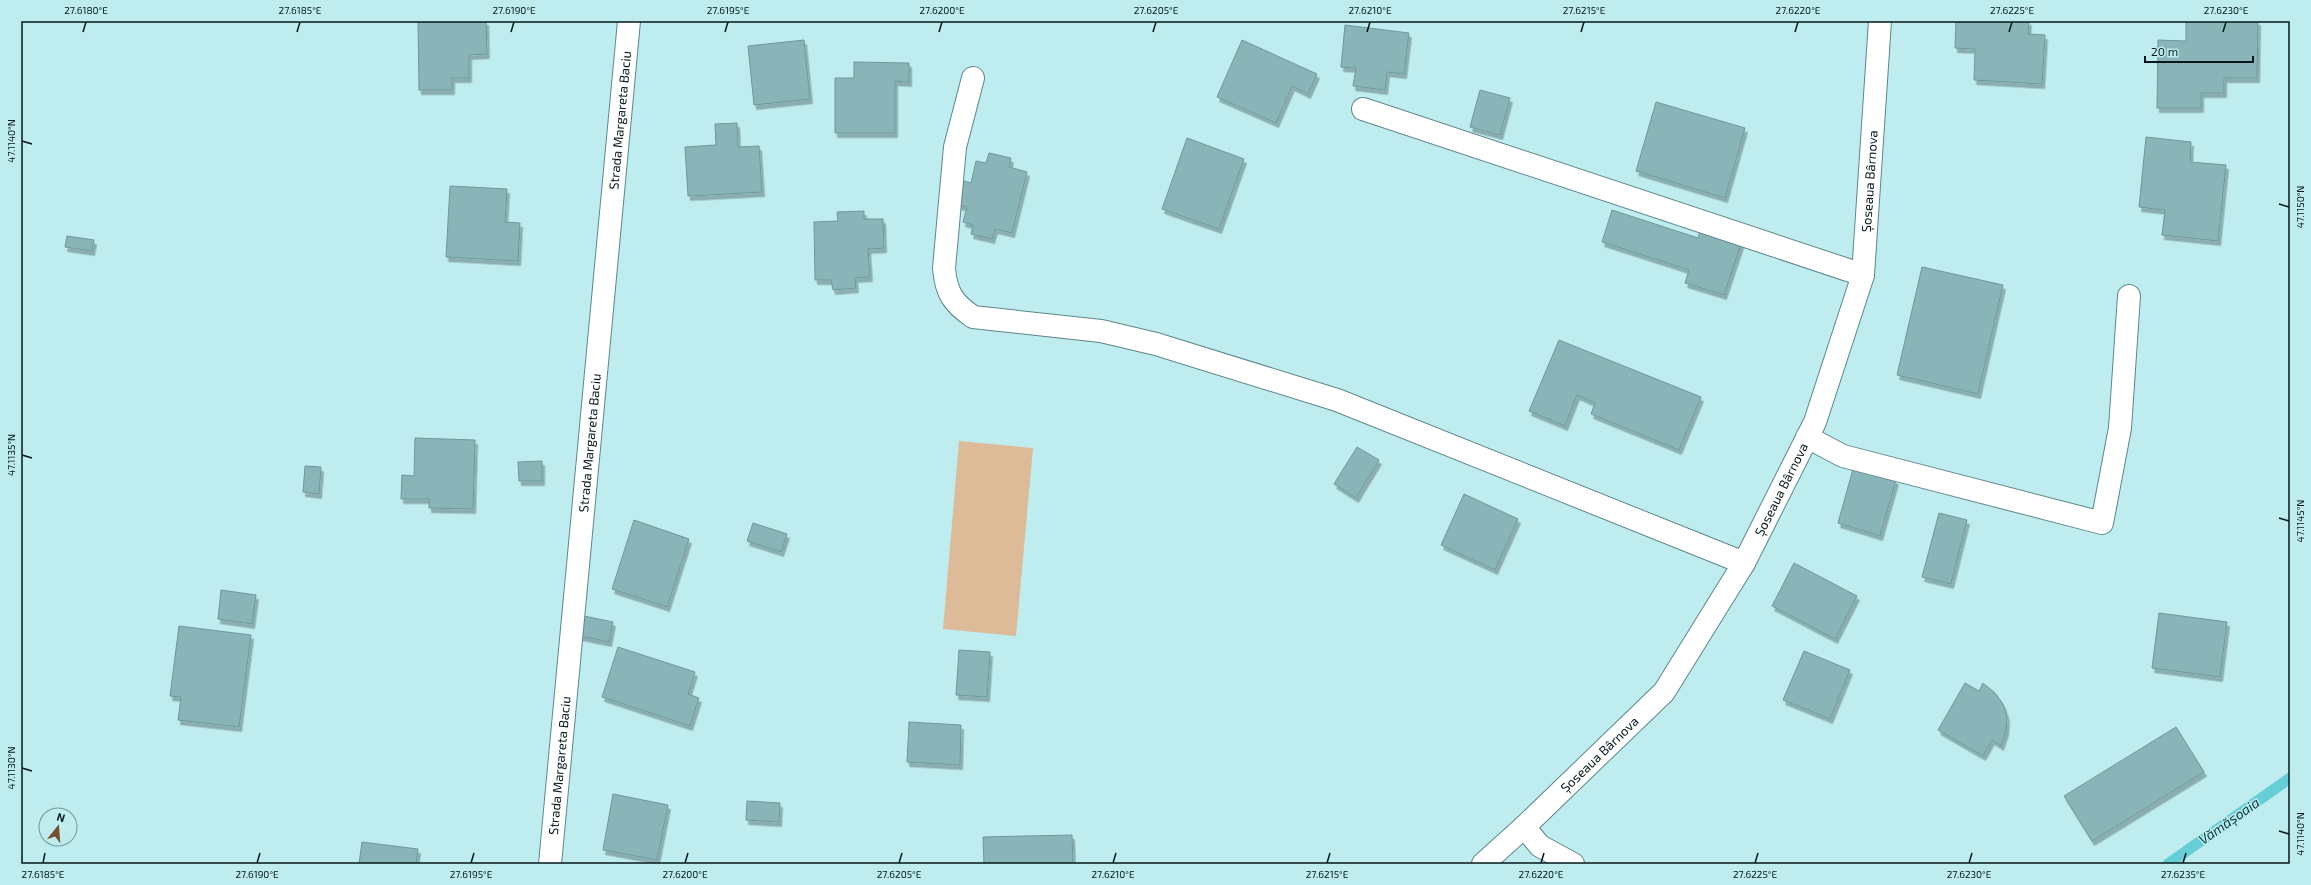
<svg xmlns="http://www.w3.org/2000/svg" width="2311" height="885" font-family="'Exo 2',sans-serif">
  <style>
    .green { fill: #debb98 }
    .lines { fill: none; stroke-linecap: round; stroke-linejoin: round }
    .stream { stroke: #65ced6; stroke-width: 11 }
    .building { fill: #89b5b8; stroke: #6c989b; filter: url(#shadow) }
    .minor-casing { stroke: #5c878a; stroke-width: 24 }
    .major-casing { stroke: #5c878a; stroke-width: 24 }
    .minor { stroke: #fff; stroke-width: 22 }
    .major { stroke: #fff; stroke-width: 22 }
    .ticks { fill: none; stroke: #051718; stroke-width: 1.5 }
    .labels { text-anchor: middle; stroke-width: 3; stroke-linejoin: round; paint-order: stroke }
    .street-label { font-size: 13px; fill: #051718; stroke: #beecef }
    .water-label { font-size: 14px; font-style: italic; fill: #02373b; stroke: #beecef }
    .neatline { fill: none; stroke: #051718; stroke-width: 1.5 }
    .ticks-label { font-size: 10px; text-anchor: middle; fill: #051718 }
  </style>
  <defs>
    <filter id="shadow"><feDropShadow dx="2.5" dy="4.5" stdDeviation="0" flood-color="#0004"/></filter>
  </defs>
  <rect width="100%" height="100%" fill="#beecef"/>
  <path class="green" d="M959,441l74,7 -17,188 -73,-7z"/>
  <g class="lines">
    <path class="stream" d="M2168,864l122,-86"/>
  </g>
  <g class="building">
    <path d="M418,21h68l1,33 -18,1v23h-17v12h-33z"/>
    <path d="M1956,21h73l-1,13 17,1 -3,49 -68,-4 1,-31 -20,-1z"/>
    <path d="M2186,21h72l-1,57h-33v15h-23v15h-44l1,-68 28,1z"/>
    <path d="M1345,25l64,8 -5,41 -17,-2 -2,18 -32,-4 3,-18 -15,-1z"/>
    <path d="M804,40l6,59 -56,6 -6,-59z"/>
    <path d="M1242,40l75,34 -9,20 -16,-8 -16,37 -59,-26z"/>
    <path d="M854,62l55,1v19l-14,-1v52h-60v-55h19z"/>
    <path d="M1480,90l30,8 -10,37 -30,-8z"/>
    <path d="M1656,102l89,26 -20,70 -89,-27z"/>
    <path d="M737,123l1,24 21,-1 3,46 -74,4 -3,-49 31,-2 -1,-21z"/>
    <path d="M2146,137l45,5 -1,20 36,3 -8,76 -56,-6 3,-25 -26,-3z"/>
    <path d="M1187,138l57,21 -25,70 -57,-20z"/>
    <path d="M989,153l22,5 -2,9 18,5 -15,61 -17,-4 -3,10 -21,-5 2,-9 -10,-3 4,-15 -9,-2 6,-24 7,2 5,-22 10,2z"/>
    <path d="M450,186l57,3 -2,33 15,1 -2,38 -72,-4z"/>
    <path d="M1612,210l86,28 3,-10 41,13 -18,54 -39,-12 4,-13 -87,-28z"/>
    <path d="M864,211v8h19l1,29 -16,1 2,28 -15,1 1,10 -23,2 -2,-10h-16l-1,-58 24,-1 -1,-9z"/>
    <path d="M67,236l27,4 -2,11 -27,-4z"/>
    <path d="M1922,267l81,18 -25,109 -81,-19z"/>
    <path d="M1559,340l142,57 -22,53 -88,-36 4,-11 -18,-8 -12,31 -36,-15z"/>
    <path d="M415,438l60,2 -2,69 -44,-1v-9h-28l1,-24 12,1z"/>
    <path d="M1357,447l22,13 -23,38 -22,-14z"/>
    <path d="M542,461v20h-23l-1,-19z"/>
    <path d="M305,466l16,1 -2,27 -16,-2z"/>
    <path d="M1853,469l43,11 -16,56 -42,-13z"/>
    <path d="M1464,494l54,25 -23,51 -54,-25z"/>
    <path d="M1939,513l28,7 -16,64 -29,-7z"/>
    <path d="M634,520l55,19 -22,68 -55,-18z"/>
    <path d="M753,523l34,11 -6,18 -34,-11z"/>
    <path d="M1794,563l63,33 -22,43 -63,-33z"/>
    <path d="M221,590l35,5 -4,29 -34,-5z"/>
    <path d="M2159,613l68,9 -7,55 -68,-9z"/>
    <path d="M579,615l34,7 -4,20 -34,-7z"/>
    <path d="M179,626l72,9 -12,92 -61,-7 3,-23 -11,-1z"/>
    <path d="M618,647l77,25 -7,22 11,4 -9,28 -88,-29z"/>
    <path d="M959,650l31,2 -3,45 -31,-2z"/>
    <path d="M1804,651l46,19 -20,49 -47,-19z"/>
    <path d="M1965,683l14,8 4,-8 12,10 8,11 4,13 -1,14 -5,15 -9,-6 -9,16 -45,-26z"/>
    <path d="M909,722l52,3 -1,40 -53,-3z"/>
    <path d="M2176,727l28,45 -112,69 -28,-45z"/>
    <path d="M613,794l55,11 -11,55 -54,-10z"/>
    <path d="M747,801l33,2 -1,19 -33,-2z"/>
    <path d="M1072,835l1,29h-89l-1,-27z"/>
    <path d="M362,842l56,7 -2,15h-57z"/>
  </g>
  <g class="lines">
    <g class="minor-casing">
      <g id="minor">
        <path d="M973,78l-18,69 -11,121c2,25 9,35 29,49l128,14 55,13 181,56 407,163"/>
        <path d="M1363,109l500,166"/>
        <path d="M1807,437l36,19 259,67 18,-95 9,-132"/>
        <path d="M1524,827l16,19 33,18"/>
        <path id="s1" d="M550,864l79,-843"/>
      </g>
    </g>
    <g class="major-casing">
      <g id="major">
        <path id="s2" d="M1483,864l41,-37 140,-135 80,-129 71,-141 48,-147 17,-254"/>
      </g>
    </g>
    <use href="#minor" class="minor"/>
    <use href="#major" class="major"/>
  </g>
  <path class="ticks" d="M83,32l3,-10M297,32l3,-10M511,32l3,-10M725,32l3,-10M939,32l3,-10M1153,32l3,-10M1367,32l3,-10M1581,32l3,-10M1795,32l3,-10M2009,32l3,-10M2223,32l3,-10M22,141l10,3M2279,204l10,3M22,455l10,3M2279,518l10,3M22,768l10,3M2279,831l10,3M43,863l2,-10M257,863l3,-10M471,863l3,-10M685,863l3,-10M899,863l3,-10M1113,863l3,-10M1327,863l3,-10M1541,863l3,-10M1755,863l3,-10M1969,863l3,-10M2183,863l3,-10"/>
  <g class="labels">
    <g class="street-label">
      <text dy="5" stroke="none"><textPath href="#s1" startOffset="747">Strada Margareta Baciu</textPath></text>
      <text dy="5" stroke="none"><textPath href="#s2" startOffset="808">Șoseaua Bârnova</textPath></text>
      <text dy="5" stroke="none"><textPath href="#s1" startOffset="423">Strada Margareta Baciu</textPath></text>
      <text dy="5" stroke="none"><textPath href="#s2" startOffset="484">Șoseaua Bârnova</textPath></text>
      <text dy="5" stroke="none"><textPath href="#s2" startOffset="160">Șoseaua Bârnova</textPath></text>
      <text dy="5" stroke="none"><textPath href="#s1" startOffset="99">Strada Margareta Baciu</textPath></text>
    </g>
    <g class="water-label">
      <text transform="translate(2229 821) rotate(-35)" y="5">Vămășoaia</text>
    </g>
  </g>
  <rect width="2311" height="885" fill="none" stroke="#beecef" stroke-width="44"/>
  <g transform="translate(58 827) rotate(17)"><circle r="19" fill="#beecef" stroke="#749799"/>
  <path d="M0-3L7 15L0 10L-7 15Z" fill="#74512a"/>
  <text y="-6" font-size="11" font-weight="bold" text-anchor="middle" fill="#051718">N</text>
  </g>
  <path d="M2145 56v6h108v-6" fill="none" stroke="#051718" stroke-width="2"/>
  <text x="2151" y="56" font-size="12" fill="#051718" stroke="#beecef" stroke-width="3" paint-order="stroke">20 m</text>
  <rect x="22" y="22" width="2267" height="841" class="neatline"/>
  <g class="ticks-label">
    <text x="86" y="14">27.6180°E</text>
    <text x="300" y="14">27.6185°E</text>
    <text x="514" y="14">27.6190°E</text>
    <text x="728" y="14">27.6195°E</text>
    <text x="942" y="14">27.6200°E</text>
    <text x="1156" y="14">27.6205°E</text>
    <text x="1370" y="14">27.6210°E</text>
    <text x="1584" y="14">27.6215°E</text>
    <text x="1798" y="14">27.6220°E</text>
    <text x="2012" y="14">27.6225°E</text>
    <text x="2226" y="14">27.6230°E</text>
    <text transform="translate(11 141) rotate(-90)" y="4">47.1140°N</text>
    <text transform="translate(2300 207) rotate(-90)" y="4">47.1150°N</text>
    <text transform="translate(11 455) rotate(-90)" y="4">47.1135°N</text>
    <text transform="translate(2300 521) rotate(-90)" y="4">47.1145°N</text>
    <text transform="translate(11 768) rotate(-90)" y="4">47.1130°N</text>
    <text transform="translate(2300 834) rotate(-90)" y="4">47.1140°N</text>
    <text x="43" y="878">27.6185°E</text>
    <text x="257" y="878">27.6190°E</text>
    <text x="471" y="878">27.6195°E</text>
    <text x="685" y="878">27.6200°E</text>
    <text x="899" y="878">27.6205°E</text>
    <text x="1113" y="878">27.6210°E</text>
    <text x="1327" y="878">27.6215°E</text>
    <text x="1541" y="878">27.6220°E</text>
    <text x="1755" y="878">27.6225°E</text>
    <text x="1969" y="878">27.6230°E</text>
    <text x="2183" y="878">27.6235°E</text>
  </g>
</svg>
